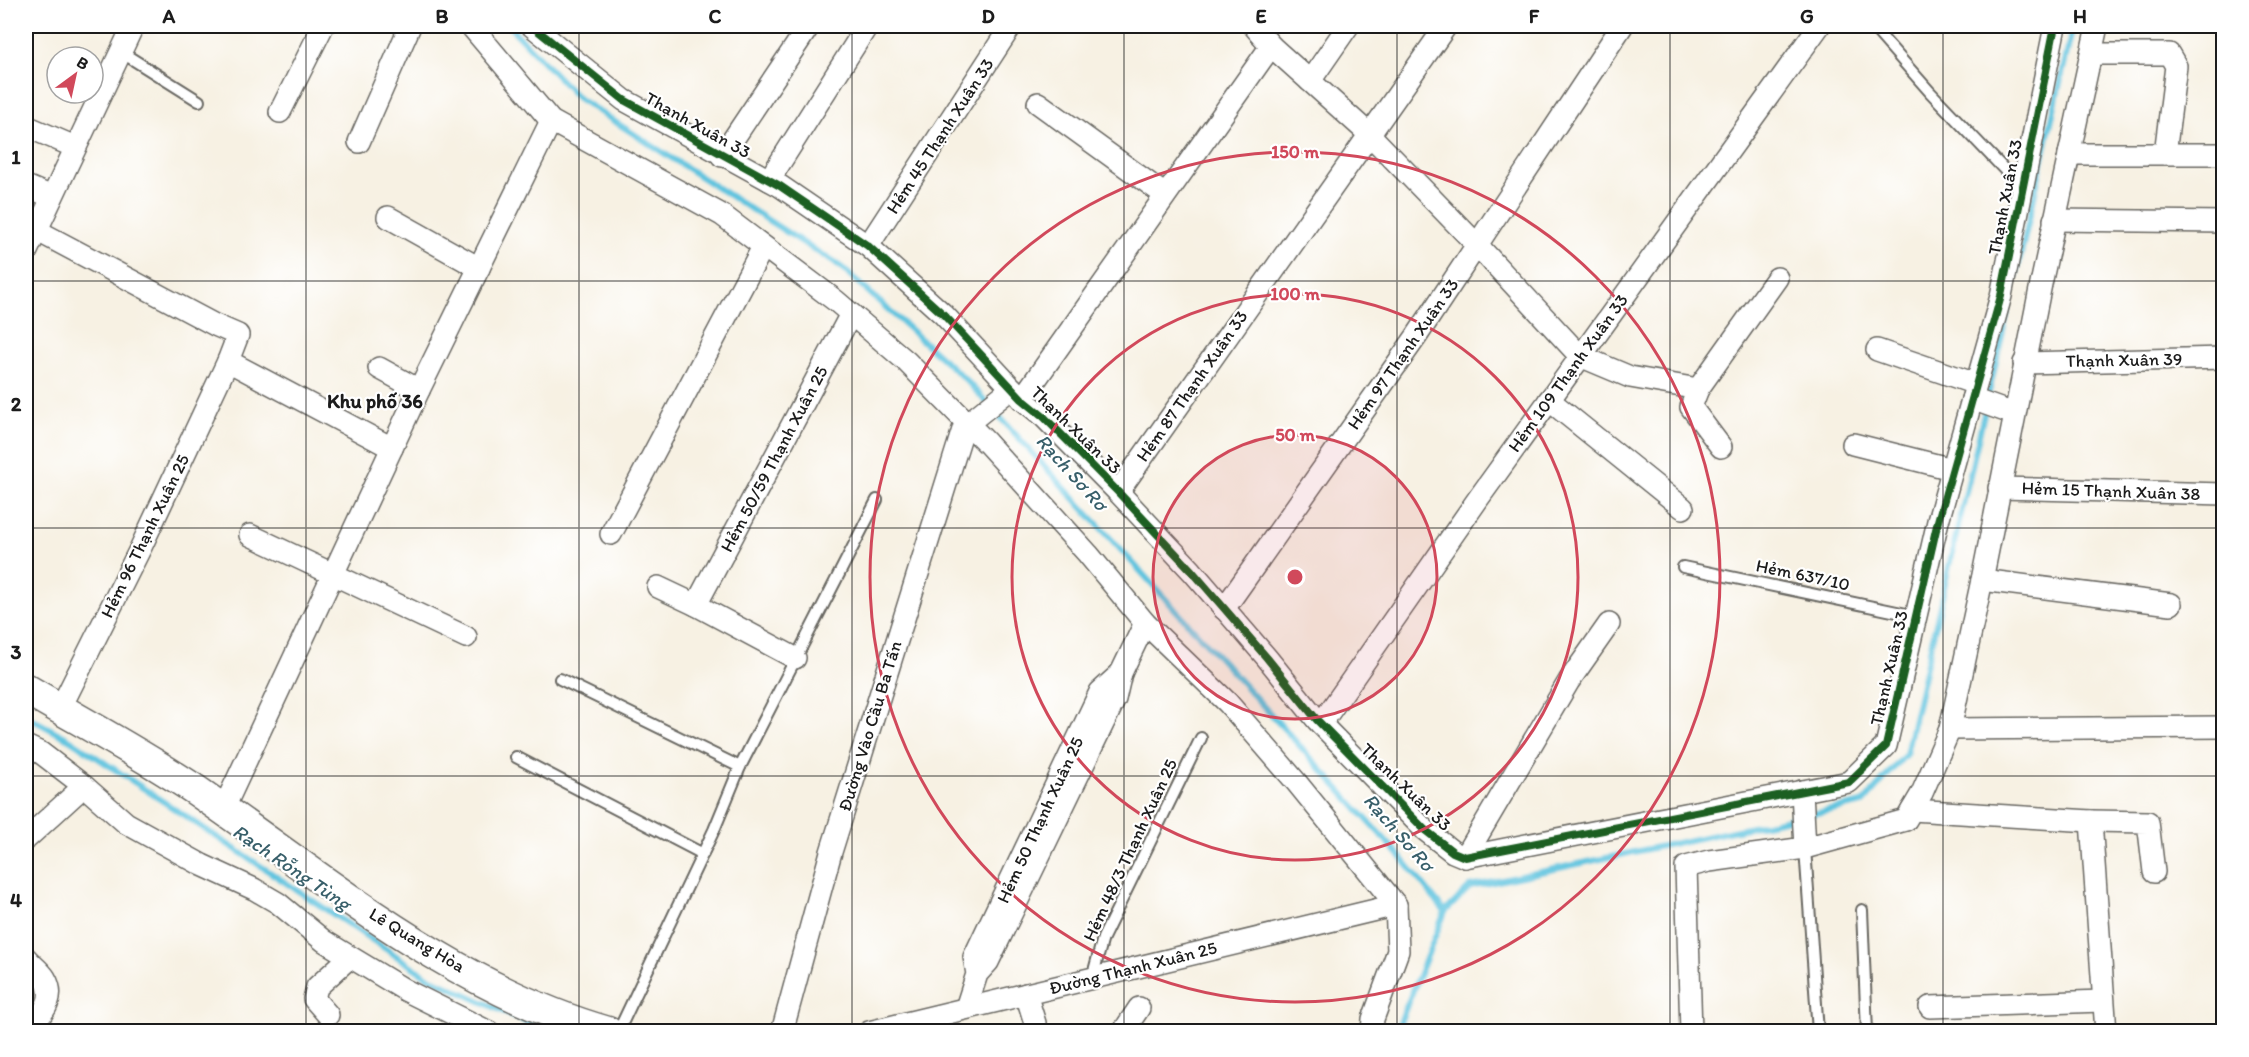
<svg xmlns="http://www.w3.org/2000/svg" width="2249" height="1057" font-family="Itim,sans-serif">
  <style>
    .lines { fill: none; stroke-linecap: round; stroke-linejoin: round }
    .stream { stroke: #61c4df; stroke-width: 6 }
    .lane-casing { stroke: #696762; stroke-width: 14 }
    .street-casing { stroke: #696762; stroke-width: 24 }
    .secondary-casing { stroke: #696762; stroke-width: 33 }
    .lane { stroke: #fff; stroke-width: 10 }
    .street { stroke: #fff; stroke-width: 21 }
    .secondary { stroke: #fff; stroke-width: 30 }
    .cycleway-casing { stroke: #fff; stroke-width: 11 }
    .cycleway { stroke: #1b5e20; stroke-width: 8 }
    .grid { fill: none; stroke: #1c1c1c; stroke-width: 1.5; stroke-opacity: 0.55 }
    .ring { fill: none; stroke: #d1495b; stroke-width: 3 }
    .labels { text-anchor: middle; stroke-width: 4.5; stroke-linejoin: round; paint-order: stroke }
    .street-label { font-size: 18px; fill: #1c1c1c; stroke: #fff }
    .neighbourhood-label { font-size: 20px; font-weight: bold; fill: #1c1c1c; stroke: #fff }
    .water-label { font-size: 20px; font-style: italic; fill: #385f6a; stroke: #fff }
    .centre { fill: #d1495b; stroke: #fff; stroke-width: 3 }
    .ring-label { font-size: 18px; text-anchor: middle; font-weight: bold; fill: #d1495b; stroke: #fff; stroke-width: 4.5; stroke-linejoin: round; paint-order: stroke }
    .neatline { fill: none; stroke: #1c1c1c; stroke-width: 2 }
    .grid-label { font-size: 20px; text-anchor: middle; font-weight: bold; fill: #1c1c1c }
  </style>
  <rect width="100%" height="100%" fill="#fff"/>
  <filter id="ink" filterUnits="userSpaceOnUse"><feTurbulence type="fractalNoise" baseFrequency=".0167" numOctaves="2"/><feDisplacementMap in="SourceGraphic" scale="12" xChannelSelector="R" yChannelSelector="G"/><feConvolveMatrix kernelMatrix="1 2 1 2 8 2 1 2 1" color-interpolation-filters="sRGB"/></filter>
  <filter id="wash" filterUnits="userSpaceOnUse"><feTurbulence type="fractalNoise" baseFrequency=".008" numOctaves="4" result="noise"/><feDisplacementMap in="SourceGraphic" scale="24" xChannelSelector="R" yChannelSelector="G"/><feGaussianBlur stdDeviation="1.35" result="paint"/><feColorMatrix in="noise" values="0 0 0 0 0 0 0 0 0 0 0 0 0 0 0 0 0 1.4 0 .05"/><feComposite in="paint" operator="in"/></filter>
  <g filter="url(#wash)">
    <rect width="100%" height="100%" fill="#f7f1e3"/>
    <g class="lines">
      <g class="stream">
        <path d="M509,26l69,72 263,169 125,113 435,477 44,55"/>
        <path d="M2016,276l57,-250"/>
        <path d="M26,716l43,23 359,238 120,55"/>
        <path d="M1808,815l55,-12 43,-49 102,-445"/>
        <path d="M1396,1032l49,-120 25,-25 328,-70"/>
      </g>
    </g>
  </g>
  <g filter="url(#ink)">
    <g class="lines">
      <g class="lane-casing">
        <g id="lane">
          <path d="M1872,26l58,66 92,96"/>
          <path d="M121,52l78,49"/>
          <path d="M1683,567l233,49"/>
          <path d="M560,679l180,88"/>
          <path d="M516,757l187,97"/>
          <path d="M1805,848l13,184"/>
          <path d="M1862,910l5,122"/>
          <path d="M1092,978l11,-40 98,-200"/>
          <path d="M618,1032l96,-202 26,-63 137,-267"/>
        </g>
      </g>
      <g class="street-casing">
        <g id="street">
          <path d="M471,26l80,95 171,94 114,86 70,60 81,82 101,111 57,69 83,80 69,80 99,122 2,46 -25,68 -1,13"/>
          <path d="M532,26l92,74 156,86 88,60 76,69 78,84 22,18 74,75 74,79 75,87 50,62 108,110 28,22 12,5 384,-75 37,-36 52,-225 63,-225 54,-270"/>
          <path d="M1271,46l98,88 109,112 102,110 50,21 68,12 79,-111"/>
          <path d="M2091,54h78l7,12 -11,88"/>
          <path d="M1310,81l38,-55"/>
          <path d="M1038,103l127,92"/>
          <path d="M280,112l43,-86"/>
          <path d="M26,126l49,21"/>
          <path d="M359,142l51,-116"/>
          <path d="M2069,154h155"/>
          <path d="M722,156l87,-130"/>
          <path d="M769,180l98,-154"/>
          <path d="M26,186l26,11"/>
          <path d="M388,217l91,51"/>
          <path d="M2054,220l170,2"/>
          <path d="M36,230l179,95 23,10 -10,26 -87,186 -81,162"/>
          <path d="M868,246l143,-220"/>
          <path d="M26,253l107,-227"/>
          <path d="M1877,350l99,34"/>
          <path d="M228,361l164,87"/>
          <path d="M2024,363l200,-5"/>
          <path d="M379,368l40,22"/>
          <path d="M1698,389l-7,18 30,40"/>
          <path d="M1022,399l249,-353 -17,-20"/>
          <path d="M1972,399l42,15"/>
          <path d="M1549,400l134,108"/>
          <path d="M1853,444l99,25"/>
          <path d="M1999,488l225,6"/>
          <path d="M1118,492l328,-466"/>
          <path d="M611,534l152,-287"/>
          <path d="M250,535l216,102"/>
          <path d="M1982,580l189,24"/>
          <path d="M658,587l38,18 99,53"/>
          <path d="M696,605l155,-291"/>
          <path d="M1224,609l192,-272 206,-311"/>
          <path d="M1121,673l24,-50"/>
          <path d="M1321,724l157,-225 341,-473"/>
          <path d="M1950,729l274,-2"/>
          <path d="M26,746l15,7 43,33 42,37 76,42 52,24 24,14 46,38 81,49 84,42"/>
          <path d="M1802,791l3,57"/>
          <path d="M223,810l196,-420 132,-269"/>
          <path d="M1912,810l179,11"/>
          <path d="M26,839l58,-53"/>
          <path d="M1465,857l104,-176 40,-57"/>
          <path d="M26,958c5,6 15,13 19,20 13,22 -5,38 -18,54"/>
          <path d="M1026,994l9,29 -3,9"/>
          <path d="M1930,1007l172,-6"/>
          <path d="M966,1008l11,-34 -3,-17 126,-265 21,-19 -6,26 -127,263 -11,12"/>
          <path d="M328,1015l-14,-16 3,-12 33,-30"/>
          <path d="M782,1032l49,-180 134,-429 7,-3 40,-32"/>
          <path d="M869,1032l527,-127"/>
          <path d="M1123,1032l16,-24"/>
          <path d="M1691,1032l-5,-165 23,-6 96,-13 101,-28 16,-27 28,-64 32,-149 59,-296 56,-258"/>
          <path d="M2106,1032l-15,-211 57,1 6,50"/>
        </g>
      </g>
      <g class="secondary-casing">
        <path id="secondary" d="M26,689c56,33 114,64 168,100 131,90 259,199 414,243"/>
      </g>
      <use href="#lane" class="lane"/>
      <use href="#street" class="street"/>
      <use href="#secondary" class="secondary"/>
      <g class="cycleway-casing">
        <path id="cycleway" d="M532,26l92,74 156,86 88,60 76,69 78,84 22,18 74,75 74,79 75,87 50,62 108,110 28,22 12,5 384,-75 37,-36 52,-225 63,-225 54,-270"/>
      </g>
      <use href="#cycleway" class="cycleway"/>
    </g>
  </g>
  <path class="grid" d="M306,26v1006M579,26v1006M852,26v1006M1124,26v1006M1397,26v1006M1670,26v1006M1943,26v1006M26,281h2198M26,528h2198M26,776h2198"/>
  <circle cx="1295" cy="577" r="142" fill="#d1495b" fill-opacity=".12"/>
  <g class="ring">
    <circle cx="1295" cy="577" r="142"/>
    <circle cx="1295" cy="577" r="283"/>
    <circle cx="1295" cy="577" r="425"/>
  </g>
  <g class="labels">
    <g class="street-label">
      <text transform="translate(698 125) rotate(29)" y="6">Thạnh Xuân 33</text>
      <text transform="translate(940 136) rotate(-57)" y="6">Hẻm 45 Thạnh Xuân 33</text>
      <text transform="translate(2005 197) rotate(-79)" y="6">Thạnh Xuân 33</text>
      <text transform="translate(1403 354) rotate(-55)" y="6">Hẻm 97 Thạnh Xuân 33</text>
      <text transform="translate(2124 360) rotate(-1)" y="6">Thạnh Xuân 39</text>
      <text transform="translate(1568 373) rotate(-54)" y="6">Hẻm 109 Thạnh Xuân 33</text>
      <text transform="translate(1192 386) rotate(-55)" y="6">Hẻm 87 Thạnh Xuân 33</text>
      <text transform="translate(1076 430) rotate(44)" y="6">Thạnh Xuân 33</text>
      <text transform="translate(774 459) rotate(-62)" y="6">Hẻm 50/59 Thạnh Xuân 25</text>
      <text transform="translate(2111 491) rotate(2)" y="6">Hẻm 15 Thạnh Xuân 38</text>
      <text transform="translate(145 536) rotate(-64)" y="6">Hẻm 96 Thạnh Xuân 25</text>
      <text transform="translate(1803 575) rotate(12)" y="6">Hẻm 637/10</text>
      <text transform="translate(1889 668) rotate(-77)" y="6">Thạnh Xuân 33</text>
      <text transform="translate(870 726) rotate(-73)" y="6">Đường Vào Cầu Ba Tấn</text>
      <text transform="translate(1406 787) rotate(44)" y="6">Thạnh Xuân 33</text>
      <text transform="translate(1040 820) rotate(-65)" y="6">Hẻm 50 Thạnh Xuân 25</text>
      <text transform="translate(1130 850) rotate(-65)" y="6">Hẻm 48/3 Thạnh Xuân 25</text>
      <text transform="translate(417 940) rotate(31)" y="6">Lê Quang Hòa</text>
      <text transform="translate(1133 968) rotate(-14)" y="6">Đường Thạnh Xuân 25</text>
    </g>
    <g class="neighbourhood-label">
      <text x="375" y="408">Khu phố 36</text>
    </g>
    <g class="water-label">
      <text transform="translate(1072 472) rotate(48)" y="7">Rạch Sơ Rơ</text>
      <text transform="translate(1399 832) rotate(49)" y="7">Rạch Sơ Rơ</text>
      <text transform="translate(292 867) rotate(34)" y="7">Rạch Rỗng Tùng</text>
    </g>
  </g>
  <circle cx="1295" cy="577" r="9" class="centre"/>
  <g class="ring-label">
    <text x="1295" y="158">150 m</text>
    <text x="1295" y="300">100 m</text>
    <text x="1295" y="441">50 m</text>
  </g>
  <rect width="2249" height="1057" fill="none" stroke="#fff" stroke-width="66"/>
  <g transform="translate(75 75) rotate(33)"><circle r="28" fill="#ffffff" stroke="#a4a4a4" stroke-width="1.5"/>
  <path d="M0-4.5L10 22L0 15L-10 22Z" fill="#d1495b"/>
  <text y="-9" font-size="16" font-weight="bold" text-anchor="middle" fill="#1c1c1c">B</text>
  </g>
  <rect x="33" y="33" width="2183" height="991" class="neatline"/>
  <g class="grid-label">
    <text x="169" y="23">A</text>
    <text x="442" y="23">B</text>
    <text x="715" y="23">C</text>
    <text x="988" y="23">D</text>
    <text x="1261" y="23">E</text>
    <text x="1534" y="23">F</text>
    <text x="1807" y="23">G</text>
    <text x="2080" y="23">H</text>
    <text x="16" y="164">1</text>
    <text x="16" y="411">2</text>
    <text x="16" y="659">3</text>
    <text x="16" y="907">4</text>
  </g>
</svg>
